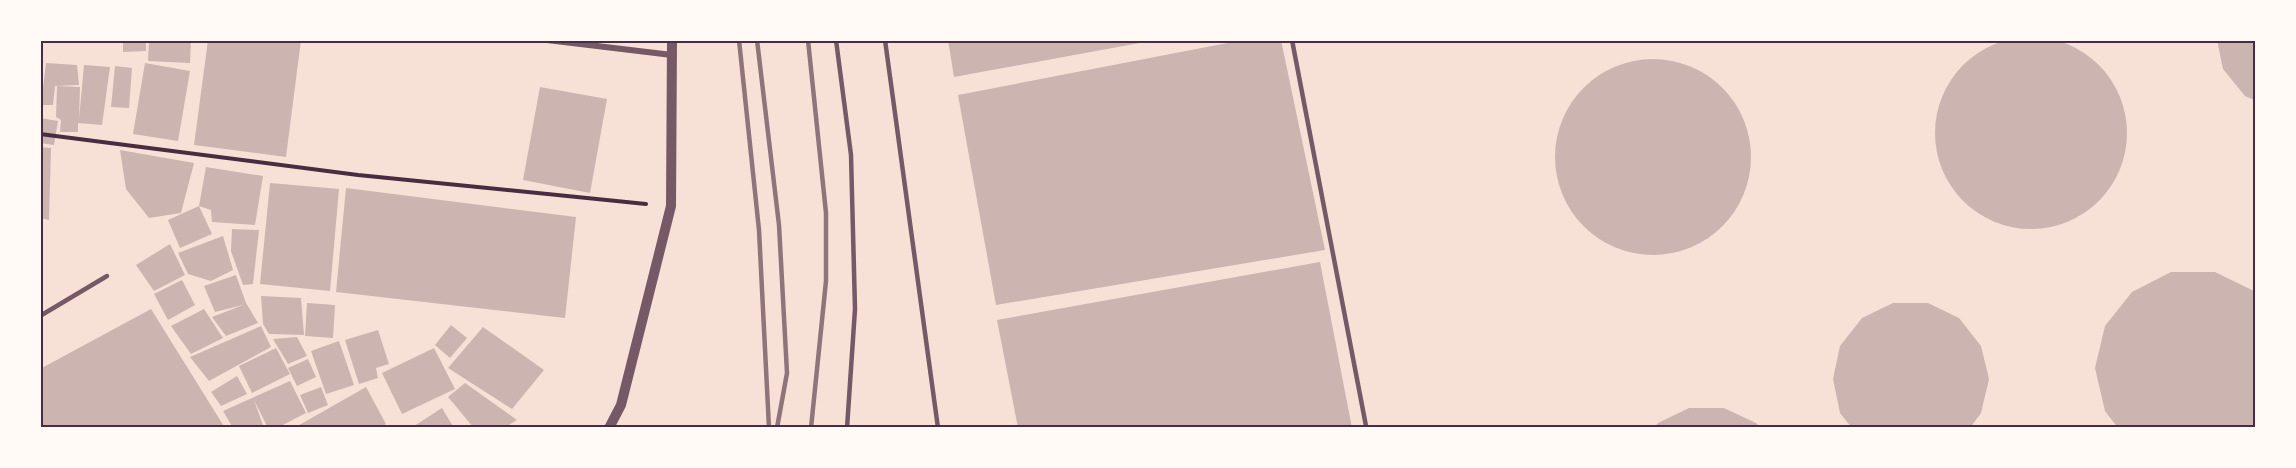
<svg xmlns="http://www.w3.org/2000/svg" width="2296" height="468" font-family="Karla,sans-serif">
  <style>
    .building { fill: #ccb4b1 }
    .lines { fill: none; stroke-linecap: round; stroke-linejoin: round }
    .path { stroke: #4a2c40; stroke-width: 4 }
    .service { stroke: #755966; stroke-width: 4.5 }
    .minor { stroke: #755966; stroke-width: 6 }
    .tertiary { stroke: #755966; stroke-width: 10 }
    .rail { stroke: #8f747c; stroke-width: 4.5 }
    .neatline { fill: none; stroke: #4a2c40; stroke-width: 2 }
  </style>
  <rect width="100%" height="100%" fill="#f7e1d7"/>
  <g class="building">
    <circle cx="2031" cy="133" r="96"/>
    <path d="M123,40h23v11l-23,1z"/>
    <path d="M149,40h42l-1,23 -42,-2z"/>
    <path d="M208,40h93l-15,117 -92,-12z"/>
    <path d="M948,40h197v2l-191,35z"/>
    <path d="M1243,40h38l44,210 -329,55 -38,-210z"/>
    <path d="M2217,40h39v61l-11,-5 -22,-27z"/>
    <circle cx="1653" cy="157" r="98"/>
    <path d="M46,63l31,2 2,20 -25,1h1l-2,19h-12z"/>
    <path d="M145,63l45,8 -12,70 -45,-7z"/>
    <path d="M84,65l26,2 -8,58 -24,-2v9h-18l1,-12 -5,-3 1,-31 23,1 -1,32z"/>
    <path d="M115,66l17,2 -3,40 -18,-1z"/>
    <path d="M540,87l67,12 -17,94 -67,-13z"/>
    <path d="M40,118l18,3 -4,24 -14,-2z"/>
    <path d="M40,147l11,1 -2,72 -9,-2z"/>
    <path d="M120,150l74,13 -13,50 -32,5 -23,-29z"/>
    <path d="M206,167l57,9 -8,49 -43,-3 -1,-12 -12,-4z"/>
    <path d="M270,183l69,6 -9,102 -70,-7z"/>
    <path d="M346,188l230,29 -11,101 -229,-26z"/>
    <path d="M199,206l13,28 -32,14 -12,-28z"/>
    <path d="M232,229l27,1 -6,54 -10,1 -12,-34z"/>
    <path d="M223,236l10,34 -22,11 -23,-7 -10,-21z"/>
    <path d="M170,244l15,31 -31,16 -18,-26z"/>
    <path d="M1320,262l32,166h-334l-21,-108z"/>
    <path d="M2171,272h44l41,20v136h-138l-13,-17 -10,-43 10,-42 27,-34z"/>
    <path d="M236,275l10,28 12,20 -32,13 -14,-19 31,-12 -28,7 -11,-26z"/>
    <path d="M182,280l13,25 -27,15 -14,-26z"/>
    <path d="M261,296l40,2 3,37 -35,-1 -6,-10z"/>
    <path d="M307,303l28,2 -2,33 -28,-2z"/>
    <path d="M1893,303h35l31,15 22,28 8,33 -8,34 -11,15h-118l-12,-15 -7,-34 7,-33 22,-28z"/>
    <path d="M151,309l74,119h-185v-59z"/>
    <path d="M204,309l19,29 -32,16 -20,-28z"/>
    <path d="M451,325l16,13 -17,20 -15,-13z"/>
    <path d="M261,326l10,21 -62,34 -19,-24z"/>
    <path d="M483,327l61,43 -32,39 -64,-41z"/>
    <path d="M378,330l11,34 -13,4 2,10 -19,6 -14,-44z"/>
    <path d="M297,337l10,19 -19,8 -15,-25z"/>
    <path d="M339,341l15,44 -28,9 -15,-43z"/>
    <path d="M276,348l14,26 -38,19 -13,-27z"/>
    <path d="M434,348l21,41 -53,25 -20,-41z"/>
    <path d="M308,359l8,18 -19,9 -9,-18z"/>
    <path d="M237,376l10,18 -26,12 -10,-14z"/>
    <path d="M290,381l16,32 -29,15h-9l-14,-28 10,28h-31l-10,-17z"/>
    <path d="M465,383l52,37 -13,8h-30l-26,-31z"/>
    <path d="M321,387l7,18 -20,8 -8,-18z"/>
    <path d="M366,387l20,37 -7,4h-85z"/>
    <path d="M442,408l12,20h-43z"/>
    <path d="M1689,408h35l32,15 4,5h-106l4,-5z"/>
  </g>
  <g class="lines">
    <path class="path" d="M40,134l318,41 288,29"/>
    <g class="service">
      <path d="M836,40l15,115 4,154 -8,119"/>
      <path d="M885,40l53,388"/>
      <path d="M1292,40l74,386"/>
      <path d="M40,316l67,-40"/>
    </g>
    <path class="minor" d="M547,40l125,15"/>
    <path class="tertiary" d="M609,428l12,-23 50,-199 1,-166"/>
    <g class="rail">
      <path d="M739,40l20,190 10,198"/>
      <path d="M757,40l22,185 8,148 -10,55"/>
      <path d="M808,40l18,173v68l-15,147"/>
    </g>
  </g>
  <rect width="2296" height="468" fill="none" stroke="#fffaf5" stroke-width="84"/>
  <rect x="42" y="42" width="2212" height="384" class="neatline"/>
</svg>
